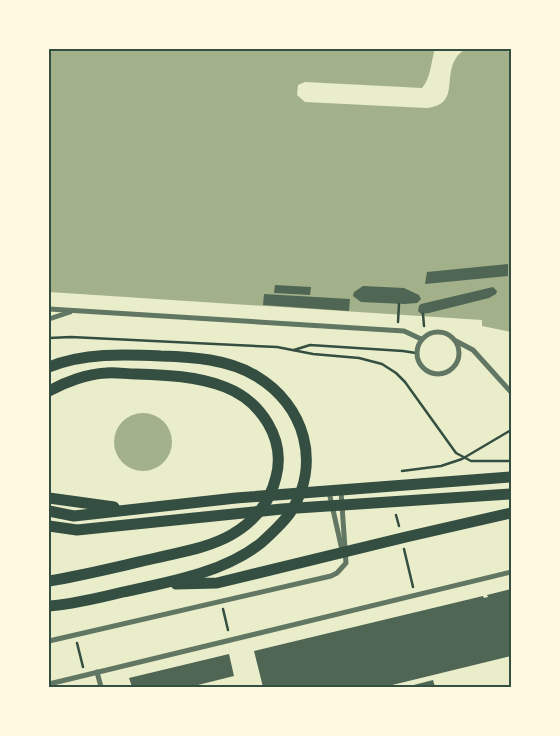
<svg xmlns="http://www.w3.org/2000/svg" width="560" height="736" font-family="'Fira Sans Condensed',sans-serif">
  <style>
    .water { fill: #a3b18a }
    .building { fill: #4f6655 }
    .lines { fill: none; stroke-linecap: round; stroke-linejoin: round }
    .path { stroke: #344e41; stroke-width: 2.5 }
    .minor { stroke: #617663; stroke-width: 5 }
    .primary { stroke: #344e41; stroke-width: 11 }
    .neatline { fill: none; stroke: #344e41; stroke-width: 2 }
  </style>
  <rect width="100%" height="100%" fill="#e9edc9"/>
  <g class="water">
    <path d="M49,49h386c-4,12 -4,29 -13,39l-117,-6 -7,3 -1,10 8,7 121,6c34,-3 17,-30 30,-50 2,-4 6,-6 9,-9h32l14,3v280l-29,-6v-6l-433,-28z"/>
    <circle cx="143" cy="442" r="29"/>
  </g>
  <g class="building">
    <path d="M508,264v12l-83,8 2,-12z"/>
    <path d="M275,285l36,2 -1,8 -36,-2z"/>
    <path d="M363,286l41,2 15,7 2,4 -4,4 -13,1 -43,-2 -8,-6 1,-4z"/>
    <path d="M493,287l4,4 -1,3 -7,4 -60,15 -8,1 -3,-3 1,-5 2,-2z"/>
    <path d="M264,294l86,5 -1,12 -86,-6z"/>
    <path d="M511,589v67l-127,31h-121l-9,-36 229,-55 1,2 4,-1 -1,-2z"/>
    <path d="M229,654l5,22 -44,11h-58l-3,-9z"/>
    <path d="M433,680l2,7h-29z"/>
  </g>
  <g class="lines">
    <g class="path">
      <path d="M423,314l1,12"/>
      <path d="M398,322l1,-18"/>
      <path d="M49,338l22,-1 206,10 36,7 46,4 23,6 14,9 9,9 51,71 15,8h40"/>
      <path d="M294,350l16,-5 93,6 13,2"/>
      <path d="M402,471l39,-5 21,-7 49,-29"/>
      <path d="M396,515l3,11"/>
      <path d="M404,549l9,38"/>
      <path d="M223,609l5,21"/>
      <path d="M77,643l6,24"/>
    </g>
    <g class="minor">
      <path d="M49,309l355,22 17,8"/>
      <path d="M49,319l21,-7"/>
      <circle cx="438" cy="353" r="21"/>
      <path d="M456,341l17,9 38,42"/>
      <path d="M329,492l13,58"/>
      <path d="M49,641l282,-65 6,-3 9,-10 -5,-72"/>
      <path d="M97,672l4,15"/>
      <path d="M49,684l462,-112"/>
    </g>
    <g class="primary">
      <path d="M49,367c34,-14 75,-13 112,-11 32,1 67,3 95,20 49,29 66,88 34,137 -8,11 -19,21 -29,30 -38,30 -92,39 -138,49 -24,6 -49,12 -74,14"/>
      <path d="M49,391c16,-9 38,-17 57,-18 10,-1 20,1 30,1 30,1 61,2 89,13 36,14 61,52 51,90 -6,25 -22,45 -45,58 -23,13 -50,17 -75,23 -36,8 -71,17 -107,23"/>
      <path d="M49,498l65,9"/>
      <path d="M49,511l25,5 162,-18 275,-21"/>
      <path d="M49,526l28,4 205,-21 229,-15"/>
      <path d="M176,584l41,-1 189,-46 105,-24"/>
    </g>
  </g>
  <rect width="560" height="736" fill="none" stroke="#fefae0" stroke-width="100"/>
  <rect x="50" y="50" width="460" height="636" class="neatline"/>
</svg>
